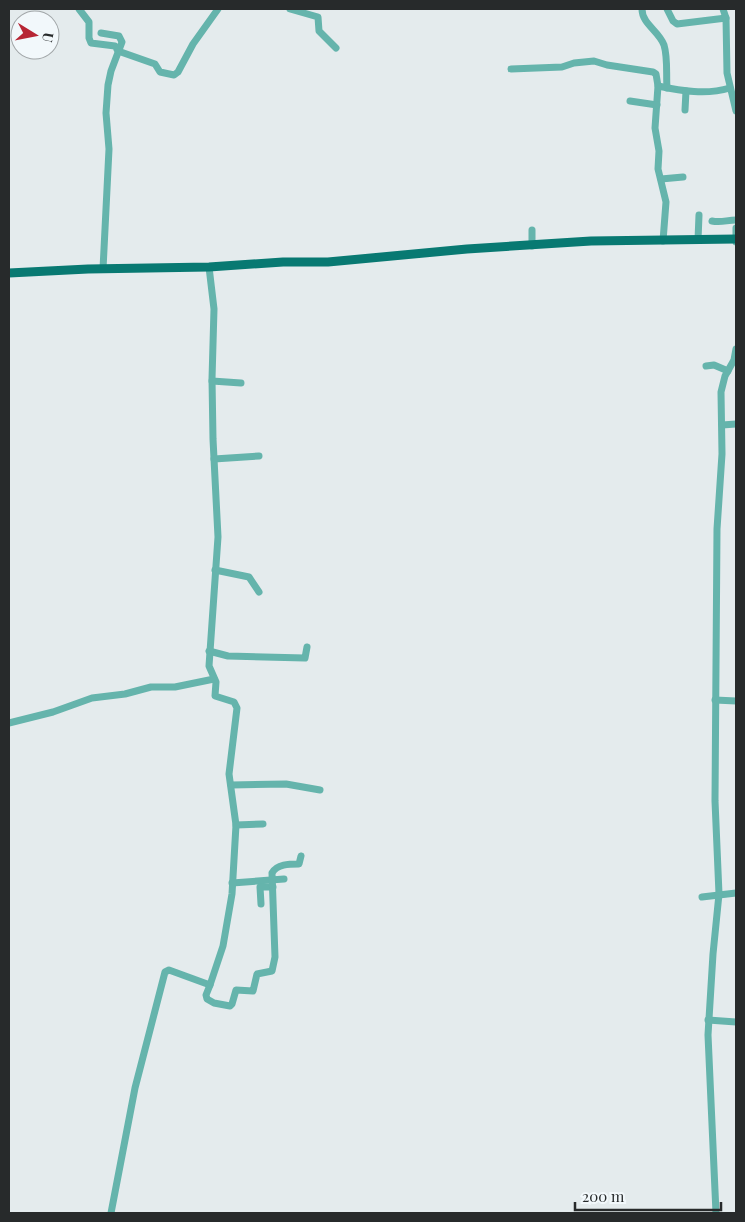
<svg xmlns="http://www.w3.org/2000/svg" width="745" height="1222" font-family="'Playfair Display',serif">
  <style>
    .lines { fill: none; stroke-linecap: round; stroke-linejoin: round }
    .minor { stroke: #65b4ac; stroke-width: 7 }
    .major { stroke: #087972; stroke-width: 9 }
  </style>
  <rect width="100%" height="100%" fill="#e4ebed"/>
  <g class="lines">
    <g class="minor">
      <path d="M79,9l10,13v16l2,5 24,3 3,5 37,13 5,8 14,3 4,-3 15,-28 25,-35"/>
      <path d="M290,9l28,8 1,14 17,17"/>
      <path d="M642,9c0,15 17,22 22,36 4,13 2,30 3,43"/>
      <path d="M667,9l6,12 4,3 49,-6"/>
      <path d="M723,9l3,9 1,55 9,38"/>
      <path d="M101,33l18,3 3,6 -11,29 -3,14 -2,28 3,36 -6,120"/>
      <path d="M511,69l51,-2 12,-4 20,-2 13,4 46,7 3,2 2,12c24,5 48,9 72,2"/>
      <path d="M658,86l-3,42 4,23 -1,18 8,33 -3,39"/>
      <path d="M630,101l27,4"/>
      <path d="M685,110l1,-19"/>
      <path d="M661,179l22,-2"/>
      <path d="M712,221c9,2 15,-1 24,-1"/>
      <path d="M736,228v14"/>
      <path d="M532,230v16"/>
      <path d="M698,240l1,-25"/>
      <path d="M706,366l8,-1 14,6"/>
      <path d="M212,381l29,2"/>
      <path d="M722,425l14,-1"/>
      <path d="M214,459l45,-3"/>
      <path d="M215,570l34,7 10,15"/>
      <path d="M209,651l19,5 77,2 2,-11"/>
      <path d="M715,700l21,1"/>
      <path d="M9,723l44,-11 39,-14 33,-4 26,-7h24l39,-8"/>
      <path d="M231,785l55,-1 34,6"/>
      <path d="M236,825l27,-1"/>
      <path d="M232,883l52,-4"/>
      <path d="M702,897l34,-4"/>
      <path d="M261,904l-1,-17h13"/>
      <path d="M210,985l-4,10 1,4 7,4 16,3 2,-2 4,-14 17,1 4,-17 15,-3 3,-14 -3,-84c5,-9 17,-9 27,-9l2,-8"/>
      <path d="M708,1020l28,2"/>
      <path d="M111,1213l24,-125 30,-116 4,-2 41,15 13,-39 9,-52 4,-69 -7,-51 8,-66 -3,-6 -19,-6 1,-14 -7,-16 9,-129 -5,-98 -1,-60 2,-70 -5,-42"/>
      <path d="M716,1213l-8,-178 5,-81 6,-60 -4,-93 2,-272 5,-75 -1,-62 4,-16 9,-16 2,-11"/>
    </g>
    <path class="major" d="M9,273l79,-4 121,-2 74,-5h45l139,-13 124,-8 145,-2"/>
  </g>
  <rect width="745" height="1222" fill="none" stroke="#272a2b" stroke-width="20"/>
  <g transform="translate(35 35) rotate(100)"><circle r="24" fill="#f2f8fb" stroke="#a1a6a8"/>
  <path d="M0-4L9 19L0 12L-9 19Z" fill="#b72534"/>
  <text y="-8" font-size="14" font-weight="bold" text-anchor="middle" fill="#272a2b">U</text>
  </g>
  <path d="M575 1202v8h146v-8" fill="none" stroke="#272a2b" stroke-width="2.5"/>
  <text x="582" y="1202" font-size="15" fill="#272a2b" stroke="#f2f8fb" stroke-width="4" paint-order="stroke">200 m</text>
</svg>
